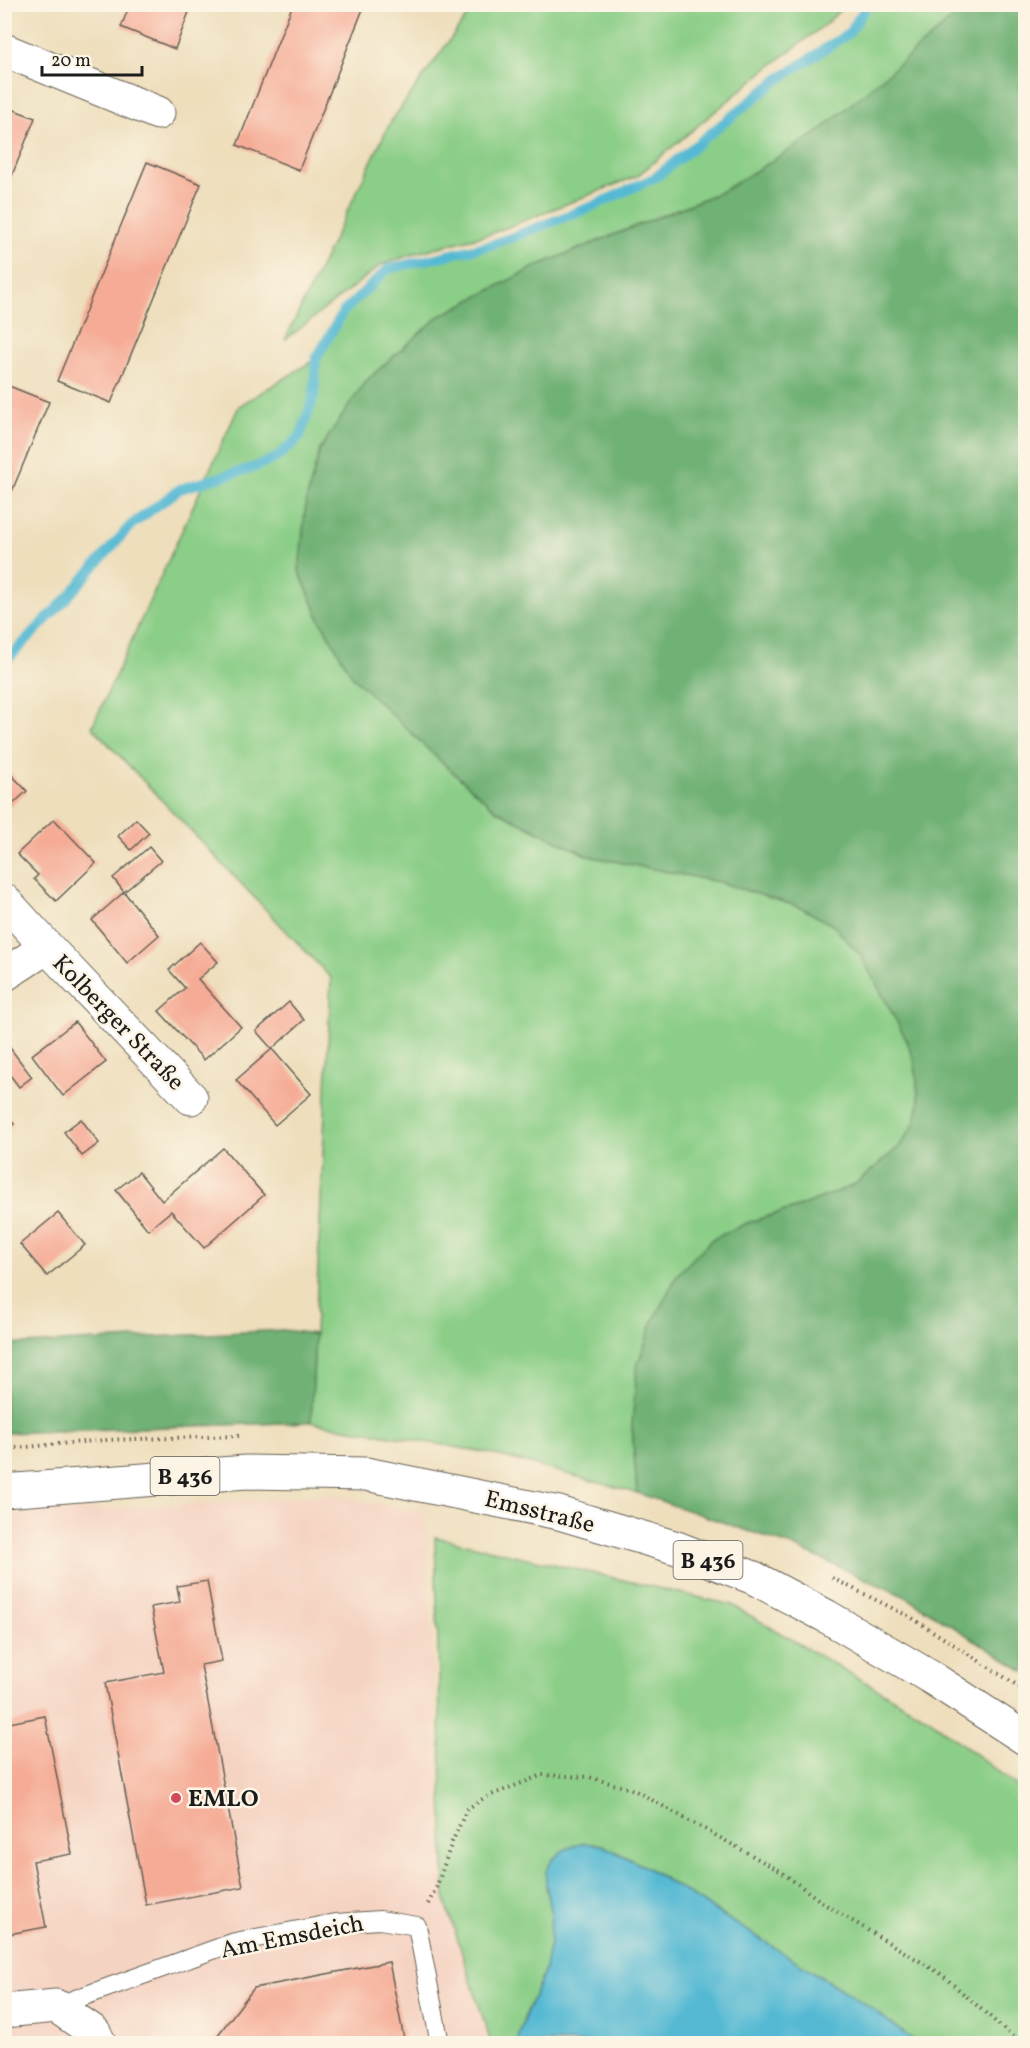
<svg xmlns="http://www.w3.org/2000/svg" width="1030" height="2048" font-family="Vollkorn,serif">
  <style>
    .built { fill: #f5d3c2 }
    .green { fill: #8bce87; stroke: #547552; stroke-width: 1.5 }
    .forest { fill: #70b174; stroke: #466648; stroke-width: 1.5 }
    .water { fill: #55b9d3; stroke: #386a78; stroke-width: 1.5 }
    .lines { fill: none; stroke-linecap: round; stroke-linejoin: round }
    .stream { stroke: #55b9d3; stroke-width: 10 }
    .building { fill: #f5ab95 }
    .service-casing { stroke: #666054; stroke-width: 20 }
    .minor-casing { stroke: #666054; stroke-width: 35 }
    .primary-casing { stroke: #666054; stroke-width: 35 }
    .path { stroke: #666054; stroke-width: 4; stroke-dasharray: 1.5 4.5; stroke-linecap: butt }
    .service { stroke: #fff; stroke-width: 18 }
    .minor { stroke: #fff; stroke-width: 33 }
    .primary { stroke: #fff; stroke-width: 33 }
    .poi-dot { fill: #d1495b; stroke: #fcf5e5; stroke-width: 2 }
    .labels { text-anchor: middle; stroke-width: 5; stroke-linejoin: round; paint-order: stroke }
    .shield { fill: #fcf5e5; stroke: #5f5d58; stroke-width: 1.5 }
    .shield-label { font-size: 22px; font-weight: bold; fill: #1c1c1c }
    .street-label { font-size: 24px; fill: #1c1c1c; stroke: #fcf5e5 }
    .poi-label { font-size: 24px; font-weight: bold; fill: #1c1c1c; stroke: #fcf5e5; text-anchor: start }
  </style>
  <rect width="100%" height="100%" fill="#fcf5e5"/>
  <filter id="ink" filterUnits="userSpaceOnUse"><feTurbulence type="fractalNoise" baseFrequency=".0167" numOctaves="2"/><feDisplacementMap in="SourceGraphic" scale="12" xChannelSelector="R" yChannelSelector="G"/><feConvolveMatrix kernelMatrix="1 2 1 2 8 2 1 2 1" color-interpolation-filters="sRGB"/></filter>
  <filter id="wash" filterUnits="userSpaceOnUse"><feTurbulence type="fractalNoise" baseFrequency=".008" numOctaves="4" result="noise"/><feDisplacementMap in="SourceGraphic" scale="24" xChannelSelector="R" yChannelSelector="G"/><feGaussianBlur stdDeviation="1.35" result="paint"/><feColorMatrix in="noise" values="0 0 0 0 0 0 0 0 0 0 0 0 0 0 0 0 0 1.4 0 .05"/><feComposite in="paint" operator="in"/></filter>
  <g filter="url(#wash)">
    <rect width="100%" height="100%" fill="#eedebc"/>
    <path class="built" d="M334,1495l92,19 19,386 44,143 -484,1v-529z"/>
    <g class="green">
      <path d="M475,5h370l-18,18 -63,48 -127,105 -147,58 -74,19 -35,12 -96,75 105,-217z"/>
      <path d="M868,5h102l-154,129 -93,57 -184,74 -101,52 -73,65 -45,67 -21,122 21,49 33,56 83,81 60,53 92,46 131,26 81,25 34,19 27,30 45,81 9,26 4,41 -5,21 -15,22 -45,38 -56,22 -51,16 -36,17 -79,185 5,68 -148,-40 -178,-31 20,-444 -239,-251 147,-321 77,-47 27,-47 45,-43 103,-24 100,-37 65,-31 120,-96 73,-48z"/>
      <path d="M435,1537l297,68 197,114 96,73v251h-108l-49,-37 -221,-138 -45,-23 -20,-2 -18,7 -12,10 -6,25 5,24 -1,35 -6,29 -20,46 -7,24h-26l-46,-143z"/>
    </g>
    <g class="forest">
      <path d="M970,4l56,1 -1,1667 -119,-75 -114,-51 -155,-53 -5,-68 5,-58 15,-44 25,-48 34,-35 36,-17 51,-16 56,-22 45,-38 15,-22 5,-21 -4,-41 -10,-26 -44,-81 -27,-30 -34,-19 -81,-25 -131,-26 -92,-46 -60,-53 -84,-81 -32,-56 -21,-49 7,-70 14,-52 45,-67 73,-65 101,-52 184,-74 93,-57z"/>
      <path d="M283,1330l32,4 -4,88 -306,11v-88z"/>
    </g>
    <path class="water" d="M582,1843l20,2 45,23 221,138 49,37h-400l7,-24 20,-46 6,-29 1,-35 -5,-24v-13l6,-12 12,-10z"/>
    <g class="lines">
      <path class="stream" d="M8,659l58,-60 65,-74 49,-36 75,-22 21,-9 24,-21 14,-41 2,-37 27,-47 45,-43 103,-24 100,-38 65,-30 120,-96 73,-48 19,-29"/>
    </g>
    <g id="blocks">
      <g class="building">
        <path d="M130,4h62l-17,45 -54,-22z"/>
        <path d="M293,4h72l-66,166 -62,-25z"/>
        <path d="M4,106l31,12 -30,75h-1z"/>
        <path d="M147,162l54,22 -90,219 -54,-22z"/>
        <path d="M4,384l45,18 -44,106h-1z"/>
        <path d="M4,767l23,24 -23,21z"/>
        <path d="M54,819l42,44 -40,38 -22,-22 4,-4 -21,-21z"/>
        <path d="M136,819l13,14 -18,17 -13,-14z"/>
        <path d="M149,847l12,14 -37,31 35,43 -32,28 -35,-43 32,-28 -11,-14z"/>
        <path d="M200,942l18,20 -20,17 43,48 -37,33 -45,-49 26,-23 -16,-18z"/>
        <path d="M289,1002l15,18 -32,29 -16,-18z"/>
        <path d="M75,1022l31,40 -43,34 -31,-41z"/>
        <path d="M7,1044l25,33 -13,10 -15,-20v-21z"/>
        <path d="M272,1049l39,45 -36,31 -39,-45z"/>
        <path d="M4,1113l10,11 -10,8z"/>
        <path d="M81,1119l18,24 -17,13 -18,-24z"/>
        <path d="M223,1148l41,47 -60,53 -33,-37 -23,19 -32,-40 23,-18 23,29z"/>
        <path d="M58,1213l27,32 -38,31 -27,-32z"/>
        <path d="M207,1581l15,80 -21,4 42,222 -97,18 -41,-222 59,-11 -13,-65 29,-5 -3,-16z"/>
        <path d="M45,1716l27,138 -39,7 13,66 -42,8v-211z"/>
        <path d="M389,1962l16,82h-194l43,-56z"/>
      </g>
    </g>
  </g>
  <g filter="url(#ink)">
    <use href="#blocks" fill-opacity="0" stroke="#666054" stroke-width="1.5"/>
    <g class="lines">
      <g class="service-casing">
        <path id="service" d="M56,2006l179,-64 101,-19 44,-3 37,6 23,118"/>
      </g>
      <g class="minor-casing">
        <g id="minor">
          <path d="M4,50l154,63"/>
          <path d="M4,900l43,47"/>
          <path d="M4,975l43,-28 144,151"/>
          <path d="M4,2011l52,-5 38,26 6,12"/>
        </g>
      </g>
      <g class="primary-casing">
        <path id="primary" d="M4,1491l242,-19 120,2 193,39 118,35 77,30 72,38 106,62 94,61"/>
      </g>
      <g class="path">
        <path d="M4,1449l101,-9 134,-4"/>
        <path d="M832,1578l80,40 114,73"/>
        <path d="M428,1904l9,-18 15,-44 15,-33 17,-11 58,-23 47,2 45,13 146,81 46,34 115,69 80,70"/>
      </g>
      <use href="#service" class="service"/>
      <use href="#minor" class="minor"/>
      <use href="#primary" class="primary"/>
    </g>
  </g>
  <circle class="poi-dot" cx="176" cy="1798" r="6"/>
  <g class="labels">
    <g class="shield">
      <rect x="150.5" y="1457" width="69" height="38" rx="4.5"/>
      <rect x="673.5" y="1541" width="69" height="38" rx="4.5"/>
    </g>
    <g class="shield-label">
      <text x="185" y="1484">B 436</text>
      <text x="708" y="1568">B 436</text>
    </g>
    <g class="street-label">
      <text transform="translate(119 1022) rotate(46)" y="8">Kolberger Straße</text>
      <text transform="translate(540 1511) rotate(14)" y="8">Emsstraße</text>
      <text transform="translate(292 1936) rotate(-11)" y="8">Am Emsdeich</text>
    </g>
    <g class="poi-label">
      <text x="188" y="1806">EMLO</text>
    </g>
  </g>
  <rect width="1030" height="2048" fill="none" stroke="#fcf5e5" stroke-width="24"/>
  <path d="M42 66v9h100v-9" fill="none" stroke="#1c1c1c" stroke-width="3"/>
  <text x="51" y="66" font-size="18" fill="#1c1c1c" stroke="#fcf5e5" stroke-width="4.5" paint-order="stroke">20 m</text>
</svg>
